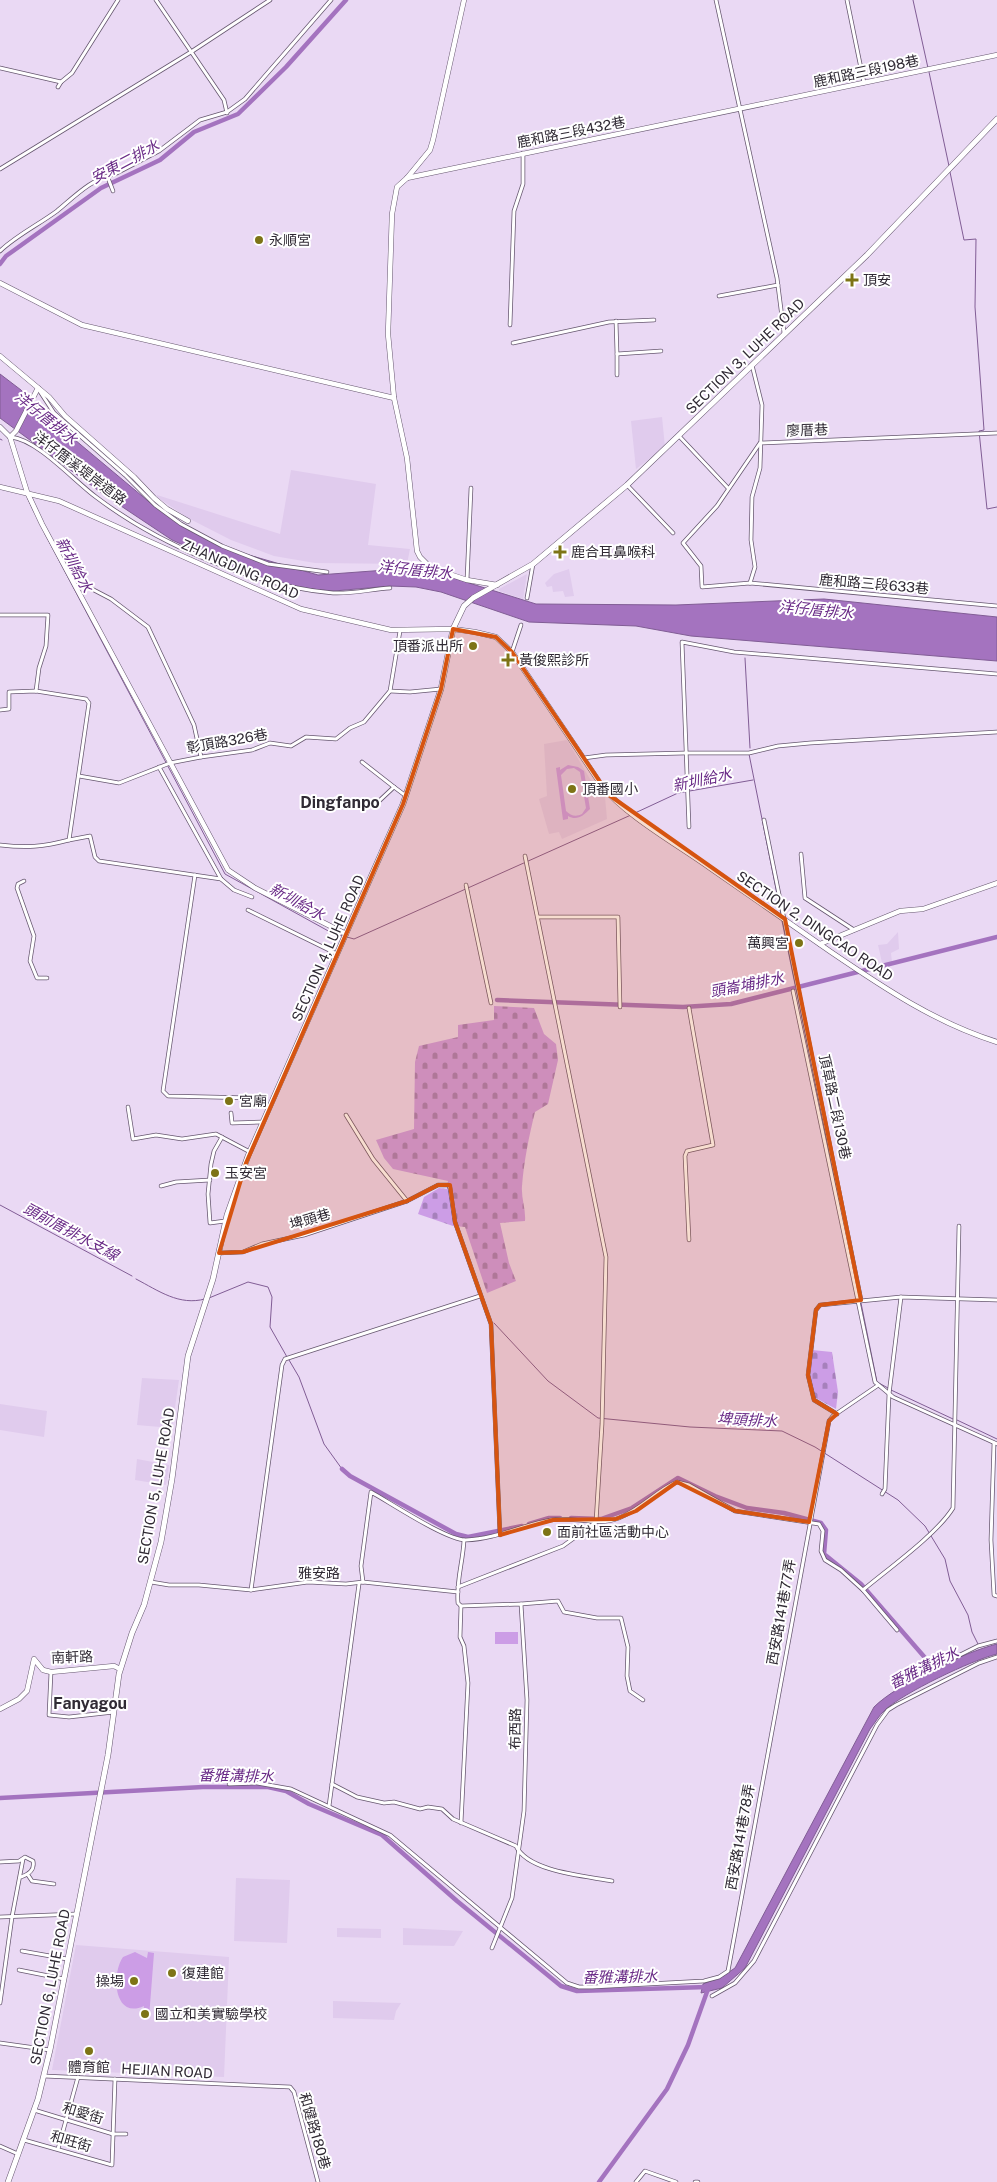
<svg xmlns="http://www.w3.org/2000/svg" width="997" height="2182" font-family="'Public Sans','Noto Sans TC',sans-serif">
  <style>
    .built { fill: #e0cbed }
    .grass { fill: #cc9de6; fill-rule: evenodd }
    .cemetery { fill: url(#cemetery-stones) }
    .water { fill: #a473bf; stroke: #815d95 }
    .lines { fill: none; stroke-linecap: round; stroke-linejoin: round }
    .stream { stroke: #815d95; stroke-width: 1 }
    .canal { stroke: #a473bf; stroke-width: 4.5 }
    .minor-casing { stroke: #66576f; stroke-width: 4.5 }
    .tertiary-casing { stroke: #66576f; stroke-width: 5.5 }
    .secondary-casing { stroke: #66576f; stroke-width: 6 }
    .minor { stroke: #fff; stroke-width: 3 }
    .tertiary { stroke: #fff; stroke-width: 4.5 }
    .secondary { stroke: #fff; stroke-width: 5 }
    .marked { fill: #d65410; fill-opacity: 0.2; stroke: #d65410; stroke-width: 4; stroke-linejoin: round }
    .poi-dot { fill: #7d7416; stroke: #fff; stroke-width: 2 }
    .labels { text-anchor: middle; stroke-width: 4; stroke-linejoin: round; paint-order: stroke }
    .street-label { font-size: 14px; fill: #302a34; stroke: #fff }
    .poi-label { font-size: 14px; fill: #302a34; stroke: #fff; text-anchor: start }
    .water-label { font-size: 15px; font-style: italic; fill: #6a2b87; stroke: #fff }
    .quarter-label { font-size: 16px; font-weight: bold; fill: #302a34; stroke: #fff }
  </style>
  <defs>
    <pattern id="cemetery-stones" width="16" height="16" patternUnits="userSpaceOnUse" patternTransform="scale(1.25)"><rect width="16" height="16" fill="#cc9de6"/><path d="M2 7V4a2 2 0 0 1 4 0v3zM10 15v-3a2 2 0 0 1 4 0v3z" fill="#a680bb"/></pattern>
  </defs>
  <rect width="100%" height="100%" fill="#ead9f4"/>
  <g class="built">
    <path d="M662,417l3,30 -29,22 -5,-48z"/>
    <path d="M291,470l85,14 -8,61 42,4 -3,15 -92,-1 -41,-7 -43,-16 -43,-22 -31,-21v-2l123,39z"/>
    <path d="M569,569l5,27 -9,1 -2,-6 -10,1 -1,-6 -5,1 -2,-4 9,-9z"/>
    <path d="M527,574l-4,25 -24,-8v-2z"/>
    <path d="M567,740l23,39 15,18 2,22 -45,20 -3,-7 -10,2 -10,-35 8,-3 -3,-52z"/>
    <path d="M898,932l1,17 -8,4 1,9 -9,5 -5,-22 9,-1z"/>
    <path d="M142,1378l37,2 -7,48 -35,-3z"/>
    <path d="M0,1404l47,7 -3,26 -44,-7z"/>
    <path d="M137,1459l32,6 -3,20 -31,-5z"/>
    <path d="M236,1878l54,2 -3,63 -53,-2z"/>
    <path d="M337,1928l44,1v9l-44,-1z"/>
    <path d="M403,1928l60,3 -9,15 -51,-1z"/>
    <path d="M76,1945l153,12 -5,120 -172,-7z"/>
    <path d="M333,2001l68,2 -5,8 -2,9 -61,-2z"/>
  </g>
  <g class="grass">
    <path d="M568,765l10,2 6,4 6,38c-7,7 -13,12 -22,7v3l-5,1 -7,-52 4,-1v3zM574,768l6,4 6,36 -4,6c-6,3 -11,2 -16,-3l-5,-36 6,-6z"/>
    <rect x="495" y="1632" width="23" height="12"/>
    <path d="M148,1952l6,1 -5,65 -6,-1 1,-11c-30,14 -33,-32 -21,-49l12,-5 12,6z"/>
  </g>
  <g class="cemetery">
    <path d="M494,1006l40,2 10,26 12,10 2,16 -10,44 -13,8c-6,24 -11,49 -13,74 -1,12 4,23 3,35l-25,2 9,40 7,18 -29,12 -22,-66 -12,-1 -35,-12 6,-17 15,-9 8,1 1,-8 -55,-12 -9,-11 -8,-18 38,-11 1,-67 4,-16 39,-9v-12l36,-5z"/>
    <path d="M812,1350l20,2 6,40 -2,17 -22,-12 -4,-17z"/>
  </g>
  <g class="water">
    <path d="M0,374l21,16 23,24 110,92 67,41 97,28 68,-5 51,3 99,31 140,1 148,-6 173,18v44l-306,-25 -55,-10 -107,-4 -88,-30 -25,-5 -26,-1 -56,5 -41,-4 -34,-8 -87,-39 -69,-46 -103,-76z"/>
    <path d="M997,1644v10c-25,6 -94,39 -112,56 -6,5 -10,13 -15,19l-125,239 -23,20 -21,5 2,-9 20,-8 12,-8 139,-261c23,-23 91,-55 123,-63z"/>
  </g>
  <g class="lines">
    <g class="stream">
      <path d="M913,0l15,68"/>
      <path d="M929,72l20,94"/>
      <path d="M950,172l14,68 12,-1 -1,68 9,123 -5,1 8,78 10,-2"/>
      <path d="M0,439l2,1"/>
      <path d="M28,499l6,13"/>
      <path d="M45,534l180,340 107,59 11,3"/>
      <path d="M745,658l5,90"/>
      <path d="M749,754l32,160"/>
      <path d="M635,813l43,-20 75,-13"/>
      <path d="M782,921l63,307"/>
      <path d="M347,937l7,2 277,-124"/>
      <path d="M0,1205l132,71"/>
      <path d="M136,1279c23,12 43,27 69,20"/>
      <path d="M209,1298l39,-16 20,5 4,10 -2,30 17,30"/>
      <path d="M861,1303l16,79 11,6"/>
      <path d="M494,1323l54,58 50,37 92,9 92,4 33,16 83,53 27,26 20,33 5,22 18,34 4,17 6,12"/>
      <path d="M289,1360l10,17 25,67 18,25"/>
      <path d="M891,1390l62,29"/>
      <path d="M957,1420l40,19"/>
    </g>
    <g class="canal">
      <path d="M0,264l6,-8 95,-68 59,-28 34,-28 44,-18 48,-47 60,-67"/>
      <path d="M497,1000l186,7 48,-3 266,-67"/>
      <path d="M342,1469l8,7 106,58 12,3 54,-11"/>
      <path d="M571,1518l30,1 31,-11 46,-30 37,18 32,12 37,5 37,10 5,7 -2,24 37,30 66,76 6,15"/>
      <path d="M529,1524l20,-6h11"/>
      <path d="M0,1798l203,-11h65l18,4 23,13 73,31 75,66 104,85 16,5 130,-4"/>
      <path d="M599,2182l68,-93 21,-44 20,-56"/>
    </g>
    <g class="minor-casing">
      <g id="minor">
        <path d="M156,0l68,100 3,13"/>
        <path d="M716,0l61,278 7,55"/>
        <path d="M847,0l17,83"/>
        <path d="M0,68l61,14"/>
        <path d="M58,87l3,-5 11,-9 46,-73"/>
        <path d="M0,169l191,-117 79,-52"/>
        <path d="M108,178l5,13"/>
        <path d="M0,251c17,-16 38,-26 57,-40 17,-14 35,-33 58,-37l44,-23 41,-31 27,-8 18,-13 86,-99"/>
        <path d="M719,296l59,-11"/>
        <path d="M616,321l1,33 44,-3"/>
        <path d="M510,325l4,-114 9,-27v-31"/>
        <path d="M513,343l96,-21 45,-2"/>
        <path d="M617,354v21"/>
        <path d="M39,390l15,23 71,62 30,30 26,19 41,22 46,18 59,8"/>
        <path d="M997,433l-237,10 -43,63 -34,37 18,23 1,21 48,-4 247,23"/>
        <path d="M679,436l49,52"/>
        <path d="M11,437c27,3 62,43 85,60 62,47 160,90 237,96 19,1 39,-4 57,-5"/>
        <path d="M627,485l46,48"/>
        <path d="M71,578l40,21 37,28 46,98 7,32"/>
        <path d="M467,580l4,-92"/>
        <path d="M750,583l5,-16 -4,-27 1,-43 8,-29 2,-63 -10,-40"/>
        <path d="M527,598l6,-34"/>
        <path d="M0,615h48l-2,31 -7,22 -3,23"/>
        <path d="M512,652l9,-27"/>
        <path d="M390,691l20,1 31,-3"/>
        <path d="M0,710l9,-1v-17l27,-1 50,8 3,4 -20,137c-27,7 -42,8 -69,5"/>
        <path d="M584,758l22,-3 79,-2h64l29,-7 32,-3 187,-11"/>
        <path d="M362,762l32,25"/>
        <path d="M159,767l62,112"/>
        <path d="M79,776l40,7 51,-20 31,-6 51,-7 18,-7 21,3 15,-9 30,2 14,-11 14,-6 26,-31 10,-60"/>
        <path d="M378,802l16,-15 12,9"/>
        <path d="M764,820l97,480"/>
        <path d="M689,827l-7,-185 52,10 263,22"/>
        <path d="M69,840l21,-4 5,21 4,4 122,18 13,11 18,7"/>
        <path d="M801,854l4,44 49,32"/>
        <path d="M195,875l-32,216 5,5 84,2 17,10"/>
        <path d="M24,881l-6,3 -1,4 17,48 -4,25 7,17h10"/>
        <path d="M466,885l25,118"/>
        <path d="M248,910l89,44"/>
        <path d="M538,917h80l2,90"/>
        <path d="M793,991l82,391 18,15 104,47"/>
        <path d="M128,1107l5,32 23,-4 26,4 34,-5 34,18"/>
        <path d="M231,1113l1,10 31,-1"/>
        <path d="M346,1115l27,44 34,42 31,-16h10l2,3 5,34 36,102 9,211"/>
        <path d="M222,1137l-8,14 -3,13 -3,30 2,29 15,-2"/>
        <path d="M161,1186l15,-4 34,-2"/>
        <path d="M689,1240l-4,-84 2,-5 26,-6 -24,-137"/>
        <path d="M219,1253l24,-1 19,-8 42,-9 103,-34"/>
        <path d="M837,1414l-23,-14 -6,-25 8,-65 4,-5 81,-8 96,3"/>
        <path d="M994,1443l-3,97 3,55 3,1"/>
        <path d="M882,1494l3,-5 4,-95 12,-97"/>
        <path d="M464,1540c-1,22 -8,41 -6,63l3,3 60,-2 6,96 -3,111 -12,87 -20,50"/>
        <path d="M151,1582l18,3h30l52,5 57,-8 38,2 17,-2 95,10"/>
        <path d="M363,1582l-2,-16 10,-74c20,11 75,48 95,48 30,-1 56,-15 85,-20 23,-4 46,7 68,-2 23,-9 38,-28 58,-36l12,3 46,26 84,13 4,7 -2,20 4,9 16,10 22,20 34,40"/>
        <path d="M458,1587l105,-41 33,-24 6,-98 4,-167 -81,-401"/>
        <path d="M251,1590l31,-225 3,-6 195,-63"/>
        <path d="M863,1590c25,-21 74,-56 90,-82l6,-282"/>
        <path d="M521,1604l37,-3 6,11 33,6h24l7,29 -1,29 3,15 13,9"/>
        <path d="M461,1606l-1,31 4,9 4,37 -7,140"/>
        <path d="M928,1671l50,-25 19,-5"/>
        <path d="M51,1672l-2,43 20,2 45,-5"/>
        <path d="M229,1784l28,-1 34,6 99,46 177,148 12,4h13l112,-6 15,-4 9,-6 101,-550 4,-5 44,-30"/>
        <path d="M332,1784l25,13 27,6 10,-1 26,7 8,-2 14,2 11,10 63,27c12,26 70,30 96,35"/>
        <path d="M329,1806l30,-222"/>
        <path d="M0,1862l19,-1 6,-4 8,4c2,9 -4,13 -12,16"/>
        <path d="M28,1875l4,6 22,3"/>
        <path d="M0,1917l76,-3"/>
        <path d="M22,1951l45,8"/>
        <path d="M19,1970l45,9"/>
        <path d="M712,1996l23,-13 19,-22 123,-236 11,-15 8,-5 83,-42 18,-6"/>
        <path d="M0,2003l12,-86 11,-58"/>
        <path d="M0,2043l50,7"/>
        <path d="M44,2076l246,11 4,5 24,90"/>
        <path d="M34,2110l79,24h13"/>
        <path d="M24,2140l88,25 3,-86"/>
        <path d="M0,2146l18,8"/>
        <path d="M58,2149l20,-72"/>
        <path d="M636,2182l9,-11 31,11"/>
        <path d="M695,2182h3"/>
      </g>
    </g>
    <g class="tertiary-casing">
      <g id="tertiary">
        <path d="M464,0l-31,140 -3,10 -23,28 -10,9 -5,27 -4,120 6,64 13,60 10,93 3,6 11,11 36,12 30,5"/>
        <path d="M407,178l590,-123"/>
        <path d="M0,283l82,42 312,73"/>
        <path d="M0,356l49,41 16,19 69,61 20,21 13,11 21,12"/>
        <path d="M0,427l10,10 17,55 15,32 186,346 27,18 91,46"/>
        <path d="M10,437l6,-6 22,-43"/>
        <path d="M0,487l59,14 242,108 90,21 62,-1 22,3 21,5 16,15 90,134c24,30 76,59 108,82 41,28 81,56 121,84 53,36 105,71 166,90"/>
        <path d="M820,944l80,-33 23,-2 74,-26"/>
        <path d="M0,1709l19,-10 8,-8 7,-32 9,11 8,2 63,-6 6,3"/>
      </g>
    </g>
    <g class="secondary-casing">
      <path id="secondary" d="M8,2182l30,-83 12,-49 58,-295 11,-81 13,-41 12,-28 17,-63 11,-63 16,-123 25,-77 14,-64 21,-59 155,-352 38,-115 12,-60 11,-23 9,-8 60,-34 94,-79 240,-230 130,-136"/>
    </g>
    <use href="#minor" class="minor"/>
    <use href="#tertiary" class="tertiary"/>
    <use href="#secondary" class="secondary"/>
  </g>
  <path class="marked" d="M453,629l43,8 16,15 97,143 176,124 76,381 -41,5 -4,5 -8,65 6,25 23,14 -8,7 -20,101 -74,-11 -58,-29 -41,29 -20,8 -63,1 -53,15 -9,-211 -36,-102 -5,-37h-12l-31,16 -164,51 -24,1 27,-90 157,-359 38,-115z"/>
  <g class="poi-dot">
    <circle cx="259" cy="240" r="5"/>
    <path d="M849.5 272.5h5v5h5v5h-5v5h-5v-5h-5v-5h5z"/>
    <path d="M557.5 544.5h5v5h5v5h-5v5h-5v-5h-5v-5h5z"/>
    <circle cx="473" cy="646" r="5"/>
    <path d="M505.5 652.5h5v5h5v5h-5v5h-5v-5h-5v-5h5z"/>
    <circle cx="572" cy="789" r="5"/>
    <circle cx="799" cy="943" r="5"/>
    <circle cx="229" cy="1101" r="5"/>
    <circle cx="215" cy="1173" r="5"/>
    <circle cx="547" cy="1532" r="5"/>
    <circle cx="172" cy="1973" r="5"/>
    <circle cx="134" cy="1981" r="5"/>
    <circle cx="145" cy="2014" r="5"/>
    <circle cx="89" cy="2051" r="5"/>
  </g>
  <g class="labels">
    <g class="street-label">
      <text transform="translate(866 71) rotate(-12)" y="5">鹿和路三段198巷</text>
      <text transform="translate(571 132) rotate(-11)" y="5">鹿和路三段432巷</text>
      <text transform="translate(745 356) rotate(-44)" y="5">SECTION 3, LUHE ROAD</text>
      <text transform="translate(807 430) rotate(-2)" y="5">廖厝巷</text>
      <text transform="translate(80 468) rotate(37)" y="5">洋仔厝溪堤岸道路</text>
      <text transform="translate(240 569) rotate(24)" y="5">ZHANGDING ROAD</text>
      <text transform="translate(874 584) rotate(5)" y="5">鹿和路三段633巷</text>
      <text transform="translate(227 741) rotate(-10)" y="5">彰頂路326巷</text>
      <text transform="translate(815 926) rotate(34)" y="5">SECTION 2, DINGCAO ROAD</text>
      <text transform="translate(328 948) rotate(-66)" y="5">SECTION 4, LUHE ROAD</text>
      <text transform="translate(835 1107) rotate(78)" y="5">頂草路二段130巷</text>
      <text transform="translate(310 1219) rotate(-16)" y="5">埤頭巷</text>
      <text transform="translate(156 1486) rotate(-80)" y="5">SECTION 5, LUHE ROAD</text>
      <text x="319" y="1578">雅安路</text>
      <text transform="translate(781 1612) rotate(-80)" y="5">西安路141巷77弄</text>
      <text transform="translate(72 1657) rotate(-2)" y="5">南軒路</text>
      <text transform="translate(515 1729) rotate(-89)" y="5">布西路</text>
      <text transform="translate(740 1837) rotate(-80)" y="5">西安路141巷78弄</text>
      <text transform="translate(50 1987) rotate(-79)" y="5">SECTION 6, LUHE ROAD</text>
      <text transform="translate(167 2071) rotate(3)" y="5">HEJIAN ROAD</text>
      <text transform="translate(83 2113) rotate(17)" y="5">和愛街</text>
      <text transform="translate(315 2131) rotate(74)" y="5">和健路180巷</text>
      <text transform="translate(71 2141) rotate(16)" y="5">和旺街</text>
    </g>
    <g class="poi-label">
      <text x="269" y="245">永順宮</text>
      <text x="863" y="285">頂安</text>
      <text x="571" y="557">鹿合耳鼻喉科</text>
      <text x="463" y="651" text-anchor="end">頂番派出所</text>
      <text x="519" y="665">黃俊熙診所</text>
      <text x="582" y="794">頂番國小</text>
      <text x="789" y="948" text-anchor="end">萬興宮</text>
      <text x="239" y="1106">宮廟</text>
      <text x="225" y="1178">玉安宮</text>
      <text x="557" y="1537">面前社區活動中心</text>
      <text x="182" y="1978">復建館</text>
      <text x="124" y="1986" text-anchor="end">操場</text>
      <text x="155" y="2019">國立和美實驗學校</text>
      <text x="89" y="2072" text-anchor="middle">體育館</text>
    </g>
    <g class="water-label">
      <text transform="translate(125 162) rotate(-28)" y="5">安東二排水</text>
      <text transform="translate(46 418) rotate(39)" y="5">洋仔厝排水</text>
      <text transform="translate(74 565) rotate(62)" y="5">新圳給水</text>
      <text transform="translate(415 570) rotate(6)" y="5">洋仔厝排水</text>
      <text transform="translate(816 610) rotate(6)" y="5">洋仔厝排水</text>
      <text transform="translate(702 780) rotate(-12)" y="5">新圳給水</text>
      <text transform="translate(297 902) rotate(29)" y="5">新圳給水</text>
      <text transform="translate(747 985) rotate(-11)" y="5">頭崙埔排水</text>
      <text transform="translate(71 1232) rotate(28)" y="5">頭前厝排水支線</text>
      <text transform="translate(747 1420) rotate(3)" y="5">埤頭排水</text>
      <text transform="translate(924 1668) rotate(-26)" y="5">番雅溝排水</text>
      <text transform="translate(236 1776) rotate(1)" y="5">番雅溝排水</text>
      <text transform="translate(620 1977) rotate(-1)" y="5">番雅溝排水</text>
    </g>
    <g class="quarter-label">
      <text x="340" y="808">Dingfanpo</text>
      <text x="90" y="1709">Fanyagou</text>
    </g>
  </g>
</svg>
